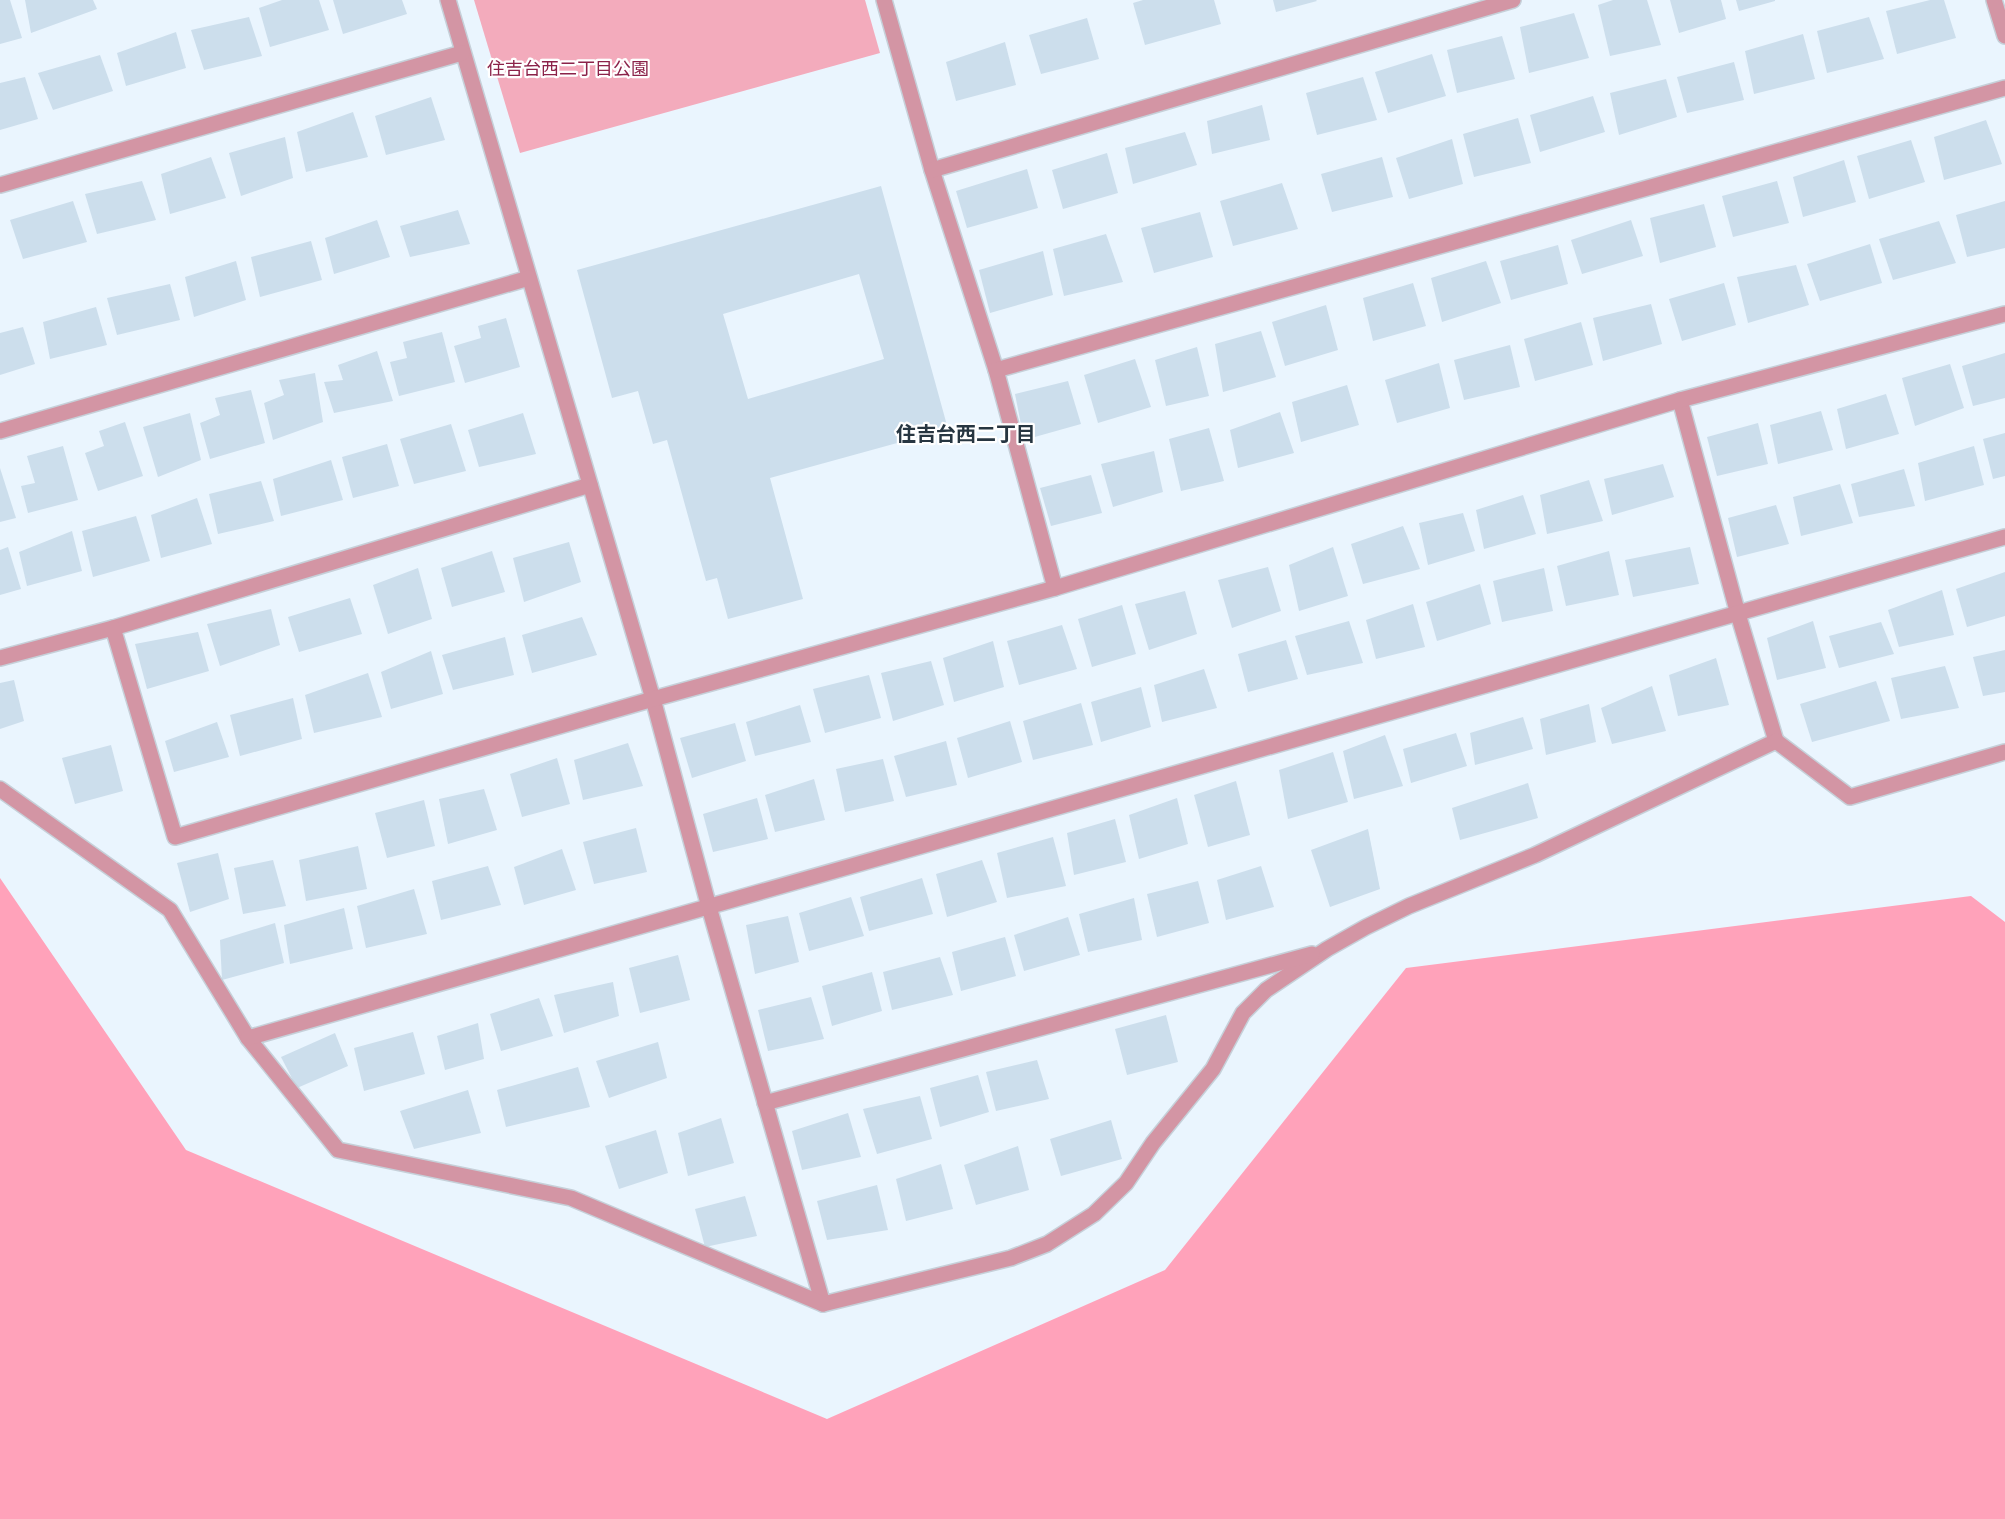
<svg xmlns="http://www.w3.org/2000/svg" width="2005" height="1519" font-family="'Open Sans','Noto Sans JP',sans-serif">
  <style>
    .green { fill: #f3abbc }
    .forest { fill: #ffa2ba }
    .building { fill: #ccdeec; fill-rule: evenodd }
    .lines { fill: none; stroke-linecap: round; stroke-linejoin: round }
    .minor-casing { stroke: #c6d0d9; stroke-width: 18 }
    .minor { stroke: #d395a4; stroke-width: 15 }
    .labels { text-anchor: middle; stroke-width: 4.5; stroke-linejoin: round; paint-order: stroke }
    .park-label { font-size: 18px; fill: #8b2249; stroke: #fff }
    .neighbourhood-label { font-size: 20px; font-weight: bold; fill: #273641; stroke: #fff }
  </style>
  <rect width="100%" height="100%" fill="#eaf5fe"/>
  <path class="green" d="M474,0h391l15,53 -360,100z"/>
  <path class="forest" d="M0,878l186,272 641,269 338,-149 241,-302 565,-72 34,26v597h-2005z"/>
  <g class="building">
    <path d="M0,0h10l12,38 -22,6z"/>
    <path d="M25,0h68l4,9 -66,24z"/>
    <path d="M282,0h37l10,30 -59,17 -11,-39z"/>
    <path d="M333,0h69l5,14 -64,20z"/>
    <path d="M1143,0h71l7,24 -76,21 -12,-42z"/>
    <path d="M1273,0h43l1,1 -41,11z"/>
    <path d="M1613,0h34l14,45 -51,11 -12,-51z"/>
    <path d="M1670,0h51l5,19 -47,14z"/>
    <path d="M1736,0h39v1l-36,10z"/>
    <path d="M1930,0h14l12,38 -59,16 -11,-43z"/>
    <path d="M1574,13l15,45 -60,15 -9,-46z"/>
    <path d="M249,17l13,39 -58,14 -13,-40z"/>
    <path d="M1869,17l15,42 -57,14 -10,-42z"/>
    <path d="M1087,18l12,41 -58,15 -12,-39z"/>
    <path d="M176,32l10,36 -60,18 -9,-33z"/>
    <path d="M1803,34l12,45 -61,15 -9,-43z"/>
    <path d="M1502,36l13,43 -58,14 -10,-43z"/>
    <path d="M1005,42l11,43 -60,16 -10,-39z"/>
    <path d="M1432,54l14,42 -58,17 -13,-41z"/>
    <path d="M100,55l13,36 -60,19 -15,-37z"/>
    <path d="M1734,62l10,38 -57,13 -10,-36z"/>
    <path d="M25,77l13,42 -38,11v-47z"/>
    <path d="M1363,77l14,43 -60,15 -11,-42z"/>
    <path d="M1666,79l11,38 -58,18 -9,-42z"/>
    <path d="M1593,96l12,36 -65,20 -10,-37z"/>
    <path d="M431,97l14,43 -59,15 -11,-39z"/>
    <path d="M1262,105l8,35 -58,14 -5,-33z"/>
    <path d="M353,112l15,45 -62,15 -9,-40z"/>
    <path d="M1518,118l13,45 -57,14 -11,-43z"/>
    <path d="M1986,120l16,44 -58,16 -10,-43z"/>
    <path d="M1185,132l12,33 -64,19 -8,-36z"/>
    <path d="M285,137l8,41 -52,18 -12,-43z"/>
    <path d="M1452,139l11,45 -54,15 -13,-41z"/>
    <path d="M1911,140l14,42 -56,17 -12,-43z"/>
    <path d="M1107,153l11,40 -55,16 -11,-39z"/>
    <path d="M211,157l15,41 -56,16 -9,-40z"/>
    <path d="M1382,157l11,40 -61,15 -11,-38z"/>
    <path d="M1844,160l12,42 -53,15 -10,-40z"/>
    <path d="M1027,169l11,39 -71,20 -11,-37z"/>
    <path d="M142,181l14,39 -59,14 -12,-40z"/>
    <path d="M1777,181l12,42 -56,14 -11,-41z"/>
    <path d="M1282,183l16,46 -65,17 -13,-45z"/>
    <path d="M881,186l67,243 -178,49 33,121 -75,20 -11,-41 -11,3 -39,-141 -14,4 -15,-53 -26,7 -35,-128zM859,274l25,85 -136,40 -25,-85z"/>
    <path d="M73,201l14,41 -64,17 -13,-39z"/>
    <path d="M2005,201v47l-38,9 -11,-42z"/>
    <path d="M1704,204l12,43 -56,16 -10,-45z"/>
    <path d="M458,210l12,34 -60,13 -10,-31z"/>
    <path d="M1200,212l13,45 -59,16 -13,-45z"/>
    <path d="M377,220l13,37 -56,17 -9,-36z"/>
    <path d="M1631,220l12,36 -61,18 -11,-34z"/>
    <path d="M1939,221l17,42 -63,17 -14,-41z"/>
    <path d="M1106,234l17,48 -59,14 -11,-47z"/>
    <path d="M311,241l11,39 -62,17 -9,-40z"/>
    <path d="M1870,244l12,39 -62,18 -13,-37z"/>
    <path d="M1558,245l10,39 -57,16 -11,-39z"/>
    <path d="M1043,251l10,44 -63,18 -11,-43z"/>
    <path d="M236,261l10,39 -52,17 -9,-40z"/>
    <path d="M1486,261l15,42 -59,19 -11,-44z"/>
    <path d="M1796,265l13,40 -61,18 -11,-46z"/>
    <path d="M1413,283l13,43 -53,15 -10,-43z"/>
    <path d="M1724,283l12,42 -54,16 -13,-42z"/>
    <path d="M170,284l10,36 -63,15 -10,-37z"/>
    <path d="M1651,304l11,40 -59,17 -10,-43z"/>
    <path d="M1326,305l12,45 -53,16 -13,-44z"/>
    <path d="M96,307l11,38 -57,14 -7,-37z"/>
    <path d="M506,318l14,49 -55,16 -11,-37 27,-8 -3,-12z"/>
    <path d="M1581,322l12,43 -58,16 -11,-42z"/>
    <path d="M23,327l12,37 -35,11v-42z"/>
    <path d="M1261,331l15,46 -53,15 -8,-48z"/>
    <path d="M442,332l13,50 -56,14 -9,-34 17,-4 -4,-16z"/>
    <path d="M1510,345l10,42 -56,13 -10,-40z"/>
    <path d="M1197,347l12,49 -43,10 -11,-46z"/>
    <path d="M377,351l16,50 -59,12 -10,-31 19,-2 -5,-15z"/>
    <path d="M2005,353v45l-32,8 -11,-40z"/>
    <path d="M1135,359l16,48 -53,16 -14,-48z"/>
    <path d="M1439,363l11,45 -53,15 -12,-43z"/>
    <path d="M1950,364l14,44 -49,18 -13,-48z"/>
    <path d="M315,373l8,49 -50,18 -9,-37 20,-8 -5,-15z"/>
    <path d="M1068,381l13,43 -57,16 -9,-46z"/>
    <path d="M1347,385l12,40 -58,17 -9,-40z"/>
    <path d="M251,390l14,53 -55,16 -10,-36 20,-8 -5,-17z"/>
    <path d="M1886,394l13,40 -53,15 -9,-40z"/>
    <path d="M1821,411l12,39 -55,14 -8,-39z"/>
    <path d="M1280,412l14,41 -56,15 -8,-38z"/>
    <path d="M190,413l11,47 -43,17 -15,-50z"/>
    <path d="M523,413l13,41 -57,13 -11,-37z"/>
    <path d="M125,422l18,54 -45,15 -13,-38 19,-7 -5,-15z"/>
    <path d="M1758,423l10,41 -51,12 -10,-39z"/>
    <path d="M451,424l15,47 -52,13 -14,-45z"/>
    <path d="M1209,428l15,53 -43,10 -12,-52z"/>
    <path d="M2005,433v43l-12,3 -10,-40z"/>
    <path d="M387,444l12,42 -46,12 -11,-41z"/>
    <path d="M63,446l15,54 -50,13 -7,-27 14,-3 -8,-27z"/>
    <path d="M1974,446l10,39 -59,16 -7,-38z"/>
    <path d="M1154,451l9,41 -50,15 -12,-43z"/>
    <path d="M331,460l12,40 -62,16 -8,-37z"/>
    <path d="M1663,464l11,33 -62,18 -8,-36z"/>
    <path d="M0,468l16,50 -16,4z"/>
    <path d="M1904,469l11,37 -56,11 -8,-33z"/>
    <path d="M1091,475l11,38 -51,13 -11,-38z"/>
    <path d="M1589,480l14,41 -56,13 -7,-39z"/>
    <path d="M261,481l13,40 -56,13 -9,-40z"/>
    <path d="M1840,484l13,39 -52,13 -8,-39z"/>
    <path d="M1523,495l13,39 -52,15 -8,-39z"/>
    <path d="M197,498l15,46 -51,14 -10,-43z"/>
    <path d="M1776,505l13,39 -52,13 -9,-39z"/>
    <path d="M1463,513l12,38 -47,14 -9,-42z"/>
    <path d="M136,516l14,45 -57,16 -11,-46z"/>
    <path d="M1403,526l17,43 -57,15 -12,-40z"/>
    <path d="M72,531l10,40 -55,15 -8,-34z"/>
    <path d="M569,542l12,40 -57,20 -11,-44z"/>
    <path d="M8,547l13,42 -21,6v-45z"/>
    <path d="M1333,547l15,49 -49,15 -10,-46z"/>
    <path d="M1690,547l9,37 -66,13 -8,-37z"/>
    <path d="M492,551l13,41 -53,15 -11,-39z"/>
    <path d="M1609,551l10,44 -53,11 -9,-40z"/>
    <path d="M1268,567l13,44 -49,17 -14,-48z"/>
    <path d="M418,568l14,51 -44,15 -15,-49z"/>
    <path d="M1544,568l9,43 -51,11 -9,-41z"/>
    <path d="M2005,572v44l-38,11 -11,-38z"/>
    <path d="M1480,584l11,40 -54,17 -11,-39z"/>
    <path d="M1942,590l12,45 -55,12 -11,-37z"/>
    <path d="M1185,591l12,43 -48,16 -14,-46z"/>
    <path d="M350,598l12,36 -63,18 -11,-35z"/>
    <path d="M1413,604l12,43 -49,12 -10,-39z"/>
    <path d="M1122,605l14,49 -44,13 -14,-48z"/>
    <path d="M271,609l9,36 -60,21 -13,-42z"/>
    <path d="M582,617l15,38 -65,18 -10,-38z"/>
    <path d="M1349,621l14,42 -56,12 -12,-39z"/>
    <path d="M1813,621l13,47 -49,12 -10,-42z"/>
    <path d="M1881,622l13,32 -55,14 -10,-32z"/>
    <path d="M1062,625l15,44 -58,16 -12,-44z"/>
    <path d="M198,632l11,39 -62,18 -12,-45z"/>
    <path d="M505,637l9,38 -61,15 -11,-35z"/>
    <path d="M1286,640l12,39 -50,13 -10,-38z"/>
    <path d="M993,641l11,46 -50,15 -11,-44z"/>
    <path d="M2005,650v42l-22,4 -10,-39z"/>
    <path d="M431,651l12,43 -52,15 -10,-37z"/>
    <path d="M1716,658l13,47 -51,11 -9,-41z"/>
    <path d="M931,661l13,44 -51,16 -12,-48z"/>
    <path d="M1945,666l14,42 -58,11 -10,-41z"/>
    <path d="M1204,669l13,39 -55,14 -8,-37z"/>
    <path d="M368,673l14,44 -68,16 -9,-38z"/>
    <path d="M869,675l12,43 -56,15 -12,-44z"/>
    <path d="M14,680l10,41 -24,8v-46z"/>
    <path d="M1876,681l14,40 -78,21 -12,-38z"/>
    <path d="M1652,686l14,45 -54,13 -11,-36z"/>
    <path d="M1141,687l10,40 -50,15 -10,-40z"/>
    <path d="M293,698l9,41 -62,17 -10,-41z"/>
    <path d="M1081,703l12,42 -60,15 -10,-39z"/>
    <path d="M1589,704l7,38 -50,13 -6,-36z"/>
    <path d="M800,705l11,37 -56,14 -9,-34z"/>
    <path d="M1523,717l10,32 -58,16 -5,-32z"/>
    <path d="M1010,721l12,41 -54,16 -11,-40z"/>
    <path d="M217,722l12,35 -55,15 -9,-31z"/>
    <path d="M735,723l11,38 -54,17 -12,-40z"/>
    <path d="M1456,733l11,33 -56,17 -8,-34z"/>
    <path d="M1385,735l18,51 -49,13 -11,-48z"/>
    <path d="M946,741l11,44 -51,12 -12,-41z"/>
    <path d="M628,743l15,43 -60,14 -9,-40z"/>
    <path d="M111,745l12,46 -48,13 -13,-46z"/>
    <path d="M1333,752l15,50 -60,17 -9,-49z"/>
    <path d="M557,758l13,46 -48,13 -12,-43z"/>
    <path d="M883,759l11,42 -49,11 -9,-43z"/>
    <path d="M814,779l11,41 -50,12 -10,-37z"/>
    <path d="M1236,781l14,54 -42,12 -14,-52z"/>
    <path d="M1528,783l10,35 -78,22 -8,-32z"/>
    <path d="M484,789l13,41 -49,14 -9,-45z"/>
    <path d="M757,798l11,41 -55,13 -10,-38z"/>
    <path d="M1177,798l11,46 -49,15 -10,-44z"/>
    <path d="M424,800l11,46 -48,12 -12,-45z"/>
    <path d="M1115,819l11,43 -52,13 -7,-42z"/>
    <path d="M636,828l11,44 -53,12 -11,-42z"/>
    <path d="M1368,829l12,60 -50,18 -19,-57z"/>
    <path d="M1053,837l13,49 -59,12 -10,-45z"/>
    <path d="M358,846l9,43 -61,12 -7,-41z"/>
    <path d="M562,849l14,41 -52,15 -10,-38z"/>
    <path d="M218,853l11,46 -39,13 -13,-49z"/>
    <path d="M273,860l13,46 -43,8 -9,-46z"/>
    <path d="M982,860l15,42 -50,15 -11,-43z"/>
    <path d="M488,866l13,39 -60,15 -9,-39z"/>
    <path d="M1261,866l13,41 -48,13 -9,-40z"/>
    <path d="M922,878l11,36 -64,17 -9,-34z"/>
    <path d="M1198,881l11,42 -52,14 -10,-43z"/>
    <path d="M414,889l13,45 -61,14 -9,-42z"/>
    <path d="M851,897l13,39 -55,15 -10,-38z"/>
    <path d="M1134,898l8,42 -54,12 -9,-38z"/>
    <path d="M344,908l9,41 -63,15 -6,-39z"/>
    <path d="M788,916l11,46 -44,12 -9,-49z"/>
    <path d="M1068,917l12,38 -56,16 -10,-36z"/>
    <path d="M275,923l9,40 -62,17 -2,-40z"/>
    <path d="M1005,937l11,39 -55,15 -9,-39z"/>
    <path d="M678,955l12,45 -50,13 -11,-45z"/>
    <path d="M940,957l13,38 -61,15 -9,-38z"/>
    <path d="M872,972l10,39 -50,15 -10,-40z"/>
    <path d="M613,982l6,34 -55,17 -10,-38z"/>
    <path d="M811,997l13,42 -56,12 -10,-41z"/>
    <path d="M539,998l14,38 -52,15 -11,-37z"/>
    <path d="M1166,1015l12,47 -51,13 -12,-46z"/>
    <path d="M478,1023l6,36 -39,11 -8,-34z"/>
    <path d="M413,1032l12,42 -61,17 -10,-43z"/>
    <path d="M335,1033l13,33 -51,22 -16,-31z"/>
    <path d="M658,1042l9,36 -58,20 -13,-37z"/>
    <path d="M1037,1060l12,39 -53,12 -10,-39z"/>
    <path d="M578,1067l12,40 -84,20 -9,-37z"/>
    <path d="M978,1075l11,37 -49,15 -10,-39z"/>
    <path d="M468,1090l13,43 -67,16 -14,-38z"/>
    <path d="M920,1096l12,43 -55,15 -14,-45z"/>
    <path d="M848,1113l13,44 -59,13 -10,-39z"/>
    <path d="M721,1118l13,45 -46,13 -10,-43z"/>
    <path d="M1111,1120l11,39 -61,17 -11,-37z"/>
    <path d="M656,1130l12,43 -49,16 -14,-43z"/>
    <path d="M1018,1146l11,44 -53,15 -12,-40z"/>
    <path d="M941,1164l12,45 -47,12 -10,-42z"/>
    <path d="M877,1185l11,45 -61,10 -10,-39z"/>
    <path d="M745,1196l12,40 -52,11 -10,-38z"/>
  </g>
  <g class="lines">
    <g class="minor-casing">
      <g id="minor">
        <path d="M448,0l205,699 56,208 114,397 188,-46 36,-14 47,-30 32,-31 27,-40 60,-74 30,-56 23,-23 61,-41 39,-22 43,-21 126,-51 241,-114 -38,-127 -58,-214"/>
        <path d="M884,0l48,170 64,200 59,218"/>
        <path d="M1994,0l11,36"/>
        <path d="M932,170l581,-170"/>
        <path d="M0,185l462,-132"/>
        <path d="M996,370l1009,-282"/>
        <path d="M0,431l529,-153"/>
        <path d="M113,628l477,-143"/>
        <path d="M0,658l113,-30 62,209 478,-138 402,-111 625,-188 325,-86"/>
        <path d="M1776,741l74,56 155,-45"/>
        <path d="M0,789l170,121 78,128 90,112 233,48 252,106"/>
        <path d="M248,1038l1757,-501"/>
        <path d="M765,1103l547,-149"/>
      </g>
    </g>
    <use href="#minor" class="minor"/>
  </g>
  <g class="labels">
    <g class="park-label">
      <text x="568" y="75">住吉台西二丁目公園</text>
    </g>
    <g class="neighbourhood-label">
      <text x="966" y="441">住吉台西二丁目</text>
    </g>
  </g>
</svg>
